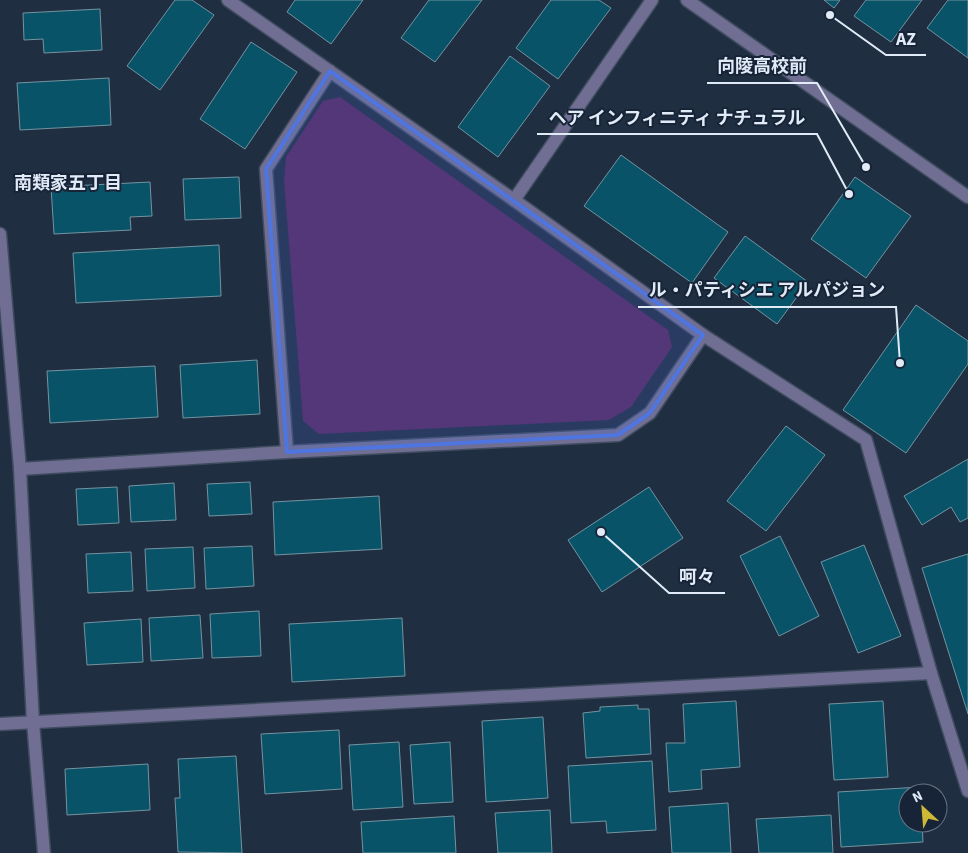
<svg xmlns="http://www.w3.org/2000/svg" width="968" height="853" font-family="'Source Sans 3','Noto Sans JP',sans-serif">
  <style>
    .green { fill: #54285f }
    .building { fill: #095369; stroke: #7493a0 }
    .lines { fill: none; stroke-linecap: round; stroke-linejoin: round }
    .minor-casing { stroke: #3f4c5f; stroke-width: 15 }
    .minor { stroke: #706e92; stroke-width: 12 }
    .marked { fill: #4e75e0; fill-opacity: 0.2; stroke: #4e75e0; stroke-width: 4; stroke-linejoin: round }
    .labels { text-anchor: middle; stroke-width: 4; stroke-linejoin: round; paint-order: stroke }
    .neighbourhood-label { font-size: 18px; font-weight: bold; fill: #e1eaf7; stroke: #172437 }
    .leader { fill: none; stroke: #e1eaf7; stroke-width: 2 }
    .callout-dot { fill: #e1eaf7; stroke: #172437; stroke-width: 2 }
    .callout-label { font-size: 18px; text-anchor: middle; font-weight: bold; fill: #e1eaf7; stroke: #172437; stroke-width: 4; stroke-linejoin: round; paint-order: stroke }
  </style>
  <rect width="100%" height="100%" fill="#202e42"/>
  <path class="green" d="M340,97l328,233 4,17 -41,60 -22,13 -290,14 -16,-13 -19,-240 2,-24 37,-56z"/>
  <g class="building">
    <path d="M175,0h17l22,15 -54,75 -33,-24z"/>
    <path d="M295,0h68l-32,44 -44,-32z"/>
    <path d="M429,0h53l-47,62 -34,-24z"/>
    <path d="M551,0h48l12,8 -53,71 -42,-31z"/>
    <path d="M824,0h16l-6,8z"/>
    <path d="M866,0h56l-31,42 -37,-26z"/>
    <path d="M948,0h20v58l-41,-30z"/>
    <path d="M100,9l2,41 -58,3 -1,-14 -19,1 -1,-27z"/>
    <path d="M251,42l46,30 -52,77 -45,-30z"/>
    <path d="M510,56l40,30 -52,71 -40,-30z"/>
    <path d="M109,78l2,47 -91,5 -3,-47z"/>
    <path d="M621,155l107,77 -36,51 -108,-77z"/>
    <path d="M239,177l2,41 -56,2 -2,-41z"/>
    <path d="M855,177l56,39 -45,62 -55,-39z"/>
    <path d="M150,182l2,34 -22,1 1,13 -77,4 -3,-47z"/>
    <path d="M745,236l63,46 -31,42 -63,-46z"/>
    <path d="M219,245l2,51 -145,7 -3,-50z"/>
    <path d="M916,305l52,36v23l-62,89 -63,-43z"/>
    <path d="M257,360l3,54 -77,4 -3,-53z"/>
    <path d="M155,366l3,51 -108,6 -3,-52z"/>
    <path d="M786,426l39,29 -59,76 -39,-30z"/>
    <path d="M968,459v59l-8,4 -9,-15 -29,18 -18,-29z"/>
    <path d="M250,482l2,32 -43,2 -2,-32z"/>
    <path d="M174,483l2,37 -45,2 -2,-36z"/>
    <path d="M117,487l2,36 -41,2 -2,-36z"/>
    <path d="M649,487l34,51 -81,54 -34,-52z"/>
    <path d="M379,496l3,53 -107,6 -2,-53z"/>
    <path d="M780,536l39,80 -40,20 -39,-80z"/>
    <path d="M864,545l37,91 -43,17 -37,-91z"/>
    <path d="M252,546l2,40 -48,3 -2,-41z"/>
    <path d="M193,547l2,41 -48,3 -2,-42z"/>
    <path d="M131,552l2,39 -45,2 -2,-39z"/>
    <path d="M968,554v160l-46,-146z"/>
    <path d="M259,611l2,45 -49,2 -2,-44z"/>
    <path d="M200,615l3,43 -52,3 -2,-43z"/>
    <path d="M402,618l3,58 -113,6 -3,-58z"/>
    <path d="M141,619l2,43 -56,3 -3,-42z"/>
    <path d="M736,701l4,66 -39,3 1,19 -33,3 -3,-49h19l-2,-39z"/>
    <path d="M883,701l5,76 -54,3 -5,-76z"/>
    <path d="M638,705v4h11l2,45 -65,4 -3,-45 17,-2v-4z"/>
    <path d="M543,717l5,81 -62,4 -4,-81z"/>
    <path d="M339,730l3,59 -77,5 -4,-60z"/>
    <path d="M399,742l4,65 -50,3 -4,-65z"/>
    <path d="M450,742l3,60 -39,2 -4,-59z"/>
    <path d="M236,756l6,97 -64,-1 -3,-54h5l-2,-39z"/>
    <path d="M652,761l4,69 -49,3 -1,-12 -35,2 -3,-57z"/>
    <path d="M148,764l2,46 -83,5 -2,-46z"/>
    <path d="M920,787v6h-12v30h14l1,19 -82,5 -3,-55z"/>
    <path d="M728,803l3,50h-59l-3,-46z"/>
    <path d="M550,810l2,43h-54l-3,-40z"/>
    <path d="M831,815l2,38h-74l-3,-34z"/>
    <path d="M454,816l2,37h-93l-2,-31z"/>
  </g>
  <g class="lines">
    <g class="minor-casing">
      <g id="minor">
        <path d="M228,0l286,200 189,135 163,105 65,233 37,118"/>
        <path d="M687,0l281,197"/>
        <path d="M514,200l138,-200"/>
        <path d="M0,234l20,235 13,253 11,131"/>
        <path d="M287,452l-21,-283 64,-98"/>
        <path d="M20,469l267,-17 331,-17 32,-22 53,-78"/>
        <path d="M0,724l931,-51"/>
      </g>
    </g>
    <use href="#minor" class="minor"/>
  </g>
  <path class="marked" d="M330,71l373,264 -53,78 -32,22 -331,17 -21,-283z"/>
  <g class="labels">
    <g class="neighbourhood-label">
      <text x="68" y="189">南類家五丁目</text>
    </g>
  </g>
  <path class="leader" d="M830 15L886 55H926M866 167L817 83H707M849 194L817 134H537M900 363L896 307H638M601 532L669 593H725"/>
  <g class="callout-dot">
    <circle cx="830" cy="15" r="5"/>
    <circle cx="866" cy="167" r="5"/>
    <circle cx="849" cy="194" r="5"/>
    <circle cx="900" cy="363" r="5"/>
    <circle cx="601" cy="532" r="5"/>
  </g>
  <g class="callout-label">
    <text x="906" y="45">AZ</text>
    <text x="762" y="72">向陵高校前</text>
    <text x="677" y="124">ヘア インフィニティ ナチュラル</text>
    <text x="767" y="296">ル・パティシエ アルパジョン</text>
    <text x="697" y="583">呵々</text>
  </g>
  <g transform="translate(923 808) rotate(334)"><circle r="24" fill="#172437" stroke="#687384"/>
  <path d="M0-4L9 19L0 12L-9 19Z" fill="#ceb837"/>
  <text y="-8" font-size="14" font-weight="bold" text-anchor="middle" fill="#e1eaf7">N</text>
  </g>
</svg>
